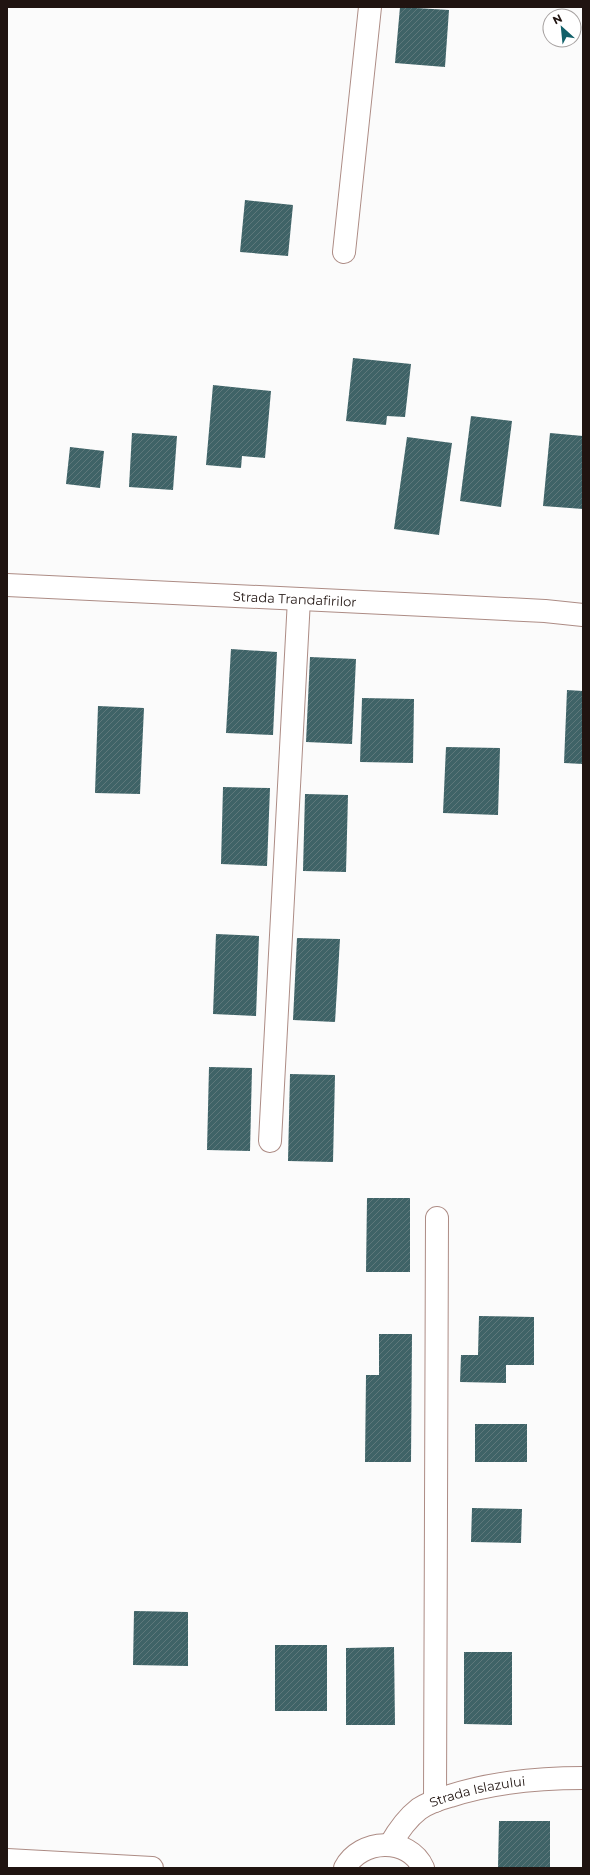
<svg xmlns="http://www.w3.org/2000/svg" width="590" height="1875" font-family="Montserrat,sans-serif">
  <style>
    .building { fill: url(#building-hatch) }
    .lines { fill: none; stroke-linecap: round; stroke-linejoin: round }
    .street-casing { stroke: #ad8c85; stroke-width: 24 }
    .secondary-casing { stroke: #ad8c85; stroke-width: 24 }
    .street { stroke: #fff; stroke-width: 22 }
    .secondary { stroke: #fff; stroke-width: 22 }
    .labels { text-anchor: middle; stroke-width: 4; stroke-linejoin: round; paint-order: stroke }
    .street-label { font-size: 13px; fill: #201411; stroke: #fff }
  </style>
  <defs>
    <pattern id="building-hatch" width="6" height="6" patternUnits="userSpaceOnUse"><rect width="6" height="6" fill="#3f6367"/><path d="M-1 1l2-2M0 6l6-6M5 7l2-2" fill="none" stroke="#5e787b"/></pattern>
  </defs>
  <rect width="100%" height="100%" fill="#fbfbfb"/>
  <g class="building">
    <path d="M400,7l49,3 -4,57 -50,-4z"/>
    <path d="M245,200l48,5 -5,51 -48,-4z"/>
    <path d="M353,358l58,6 -6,53 -18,-1 -1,9 -40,-4z"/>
    <path d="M213,385l58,6 -6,67 -23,-2 -1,12 -35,-3z"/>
    <path d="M471,416l41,5 -11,86 -41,-6z"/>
    <path d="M132,433l45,3 -4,54 -44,-3z"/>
    <path d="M550,433l33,3v73l-40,-3z"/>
    <path d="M407,437l45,6 -13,92 -45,-6z"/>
    <path d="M70,447l34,4 -4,37 -34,-4z"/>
    <path d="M231,649l46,3 -4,83 -47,-2z"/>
    <path d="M310,657l46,2 -4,85 -46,-2z"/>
    <path d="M567,690l16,1v73l-19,-1z"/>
    <path d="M362,698l52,1 -1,64 -53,-1z"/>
    <path d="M98,706l46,2 -4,86 -45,-1z"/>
    <path d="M446,747l54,1 -2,67 -55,-2z"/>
    <path d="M223,787l47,1 -3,78 -46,-2z"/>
    <path d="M305,794l43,1 -2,77 -43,-1z"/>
    <path d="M216,934l43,2 -3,80 -43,-2z"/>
    <path d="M297,938l43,1 -5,83 -42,-2z"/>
    <path d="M209,1067l43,1 -2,83 -43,-1z"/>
    <path d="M290,1074l45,1 -2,87 -45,-1z"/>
    <path d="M367,1198h43v74h-44z"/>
    <path d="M479,1316l55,1v48h-28v18l-46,-1 1,-27h17z"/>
    <path d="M379,1334h33l-1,128h-46l1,-87h13z"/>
    <rect x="475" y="1424" width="52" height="38"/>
    <path d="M472,1508l50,1 -1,34 -50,-1z"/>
    <path d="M134,1611l54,1v54l-55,-1z"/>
    <rect x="275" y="1645" width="52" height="66"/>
    <path d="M394,1647l1,78h-49v-77z"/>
    <path d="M464,1652h48v73l-48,-1z"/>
    <path d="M499,1821h51v47h-52z"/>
  </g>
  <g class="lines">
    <g class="street-casing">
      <g id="street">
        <path d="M344,252l26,-245"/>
        <path id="s1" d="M7,585l439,21 99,5 38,4"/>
        <path d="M270,1141l29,-542"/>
        <path d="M435,1801l2,-583"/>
        <path id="s2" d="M390,1845c8,-14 16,-26 29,-36 9,-6 20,-10 31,-13 43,-14 88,-18 133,-18"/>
      </g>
    </g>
    <g class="secondary-casing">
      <g id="secondary">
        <path d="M7,1860l145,8"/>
        <path d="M345,1868c15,-29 64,-32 78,0"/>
      </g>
    </g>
    <use href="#street" class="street"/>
    <use href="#secondary" class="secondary"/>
  </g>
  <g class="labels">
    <g class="street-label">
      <text dy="5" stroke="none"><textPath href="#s1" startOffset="288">Strada Trandafirilor</textPath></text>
      <text dy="5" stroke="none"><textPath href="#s2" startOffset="108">Strada Islazului</textPath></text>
    </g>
  </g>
  <rect width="590" height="1875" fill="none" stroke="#201411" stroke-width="16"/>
  <g transform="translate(562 28) rotate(333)"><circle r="19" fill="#ffffff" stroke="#a6a1a0"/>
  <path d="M0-3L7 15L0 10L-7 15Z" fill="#116069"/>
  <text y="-6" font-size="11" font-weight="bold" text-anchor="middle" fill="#201411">N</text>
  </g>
</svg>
